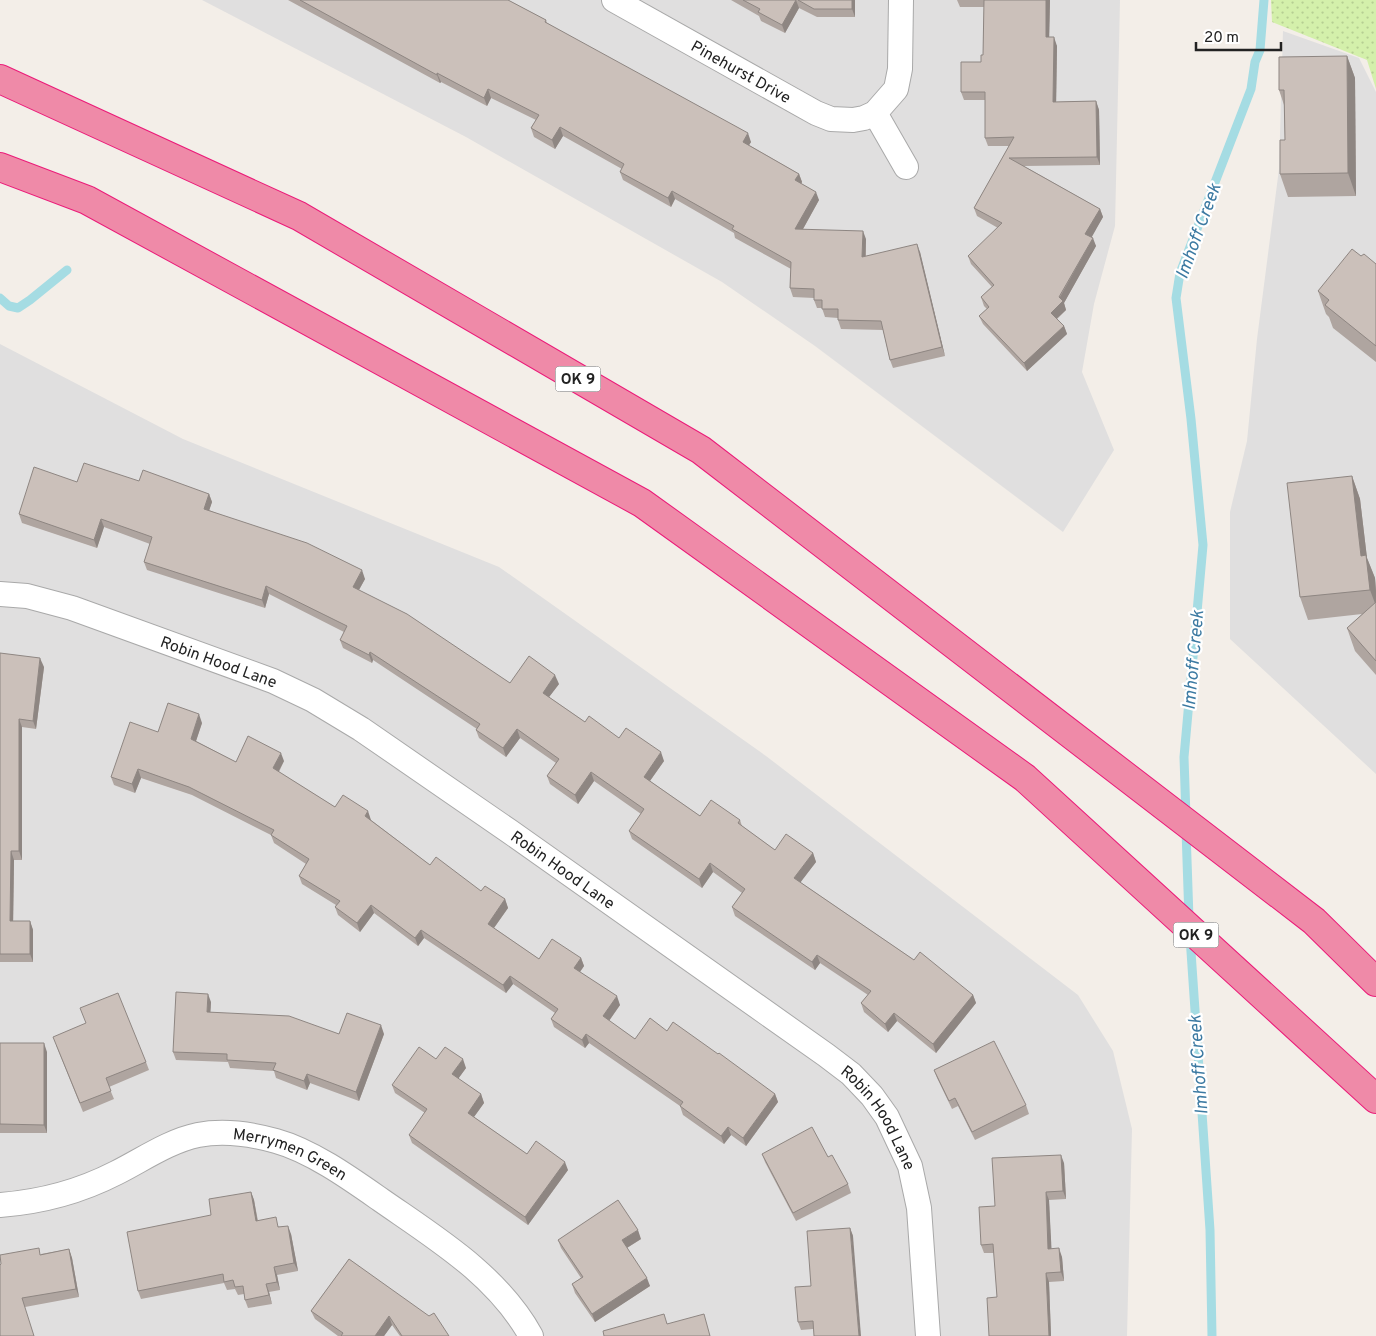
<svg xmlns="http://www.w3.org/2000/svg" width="1376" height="1336" font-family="Overpass,sans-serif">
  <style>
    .residential { fill: #e0dfdf }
    .grass { fill: url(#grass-dots) }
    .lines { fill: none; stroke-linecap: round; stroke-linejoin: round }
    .stream { stroke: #a5dce3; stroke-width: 9 }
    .street-casing { stroke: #a9a9a9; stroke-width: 26 }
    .highway-casing { stroke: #eb1b79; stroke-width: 30 }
    .street { stroke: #fff; stroke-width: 24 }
    .highway { stroke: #ef8aa8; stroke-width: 28 }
    .wall { fill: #afa5a0 }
    .shaded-wall { fill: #8e8682 }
    .building { fill: #cbc0ba; stroke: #8e8682 }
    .labels { text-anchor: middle; stroke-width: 4.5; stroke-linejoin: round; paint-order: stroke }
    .shield { fill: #fff; stroke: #646464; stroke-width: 1 }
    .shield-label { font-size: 15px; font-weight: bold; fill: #222 }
    .street-label { font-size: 16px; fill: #222; stroke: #fff }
    .water-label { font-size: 18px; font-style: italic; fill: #3c7aa2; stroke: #fff }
  </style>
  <defs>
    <pattern id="grass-dots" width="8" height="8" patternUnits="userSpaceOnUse" patternTransform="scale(1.25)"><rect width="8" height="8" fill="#d4f0ab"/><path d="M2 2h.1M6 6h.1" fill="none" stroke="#b6ce93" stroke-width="1.8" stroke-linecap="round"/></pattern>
  </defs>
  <rect width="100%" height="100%" fill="#f3eee8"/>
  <g class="residential">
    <path d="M202,0h918l-5,226 -21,78 -12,68 32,78 -51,82 -248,-186 -93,-64 -256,-145z"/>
    <path d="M1283,31l76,27 17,34v682l-146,-135v-127l17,-71 10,-102 22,-170z"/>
    <path d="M0,344l183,95 316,128 267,189 312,239 35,56 19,78 -5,207h-1127z"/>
  </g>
  <path class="grass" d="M1271,0h105v89l-9,-29 -95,-38z"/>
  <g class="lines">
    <g class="stream">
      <path d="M0,298l9,8 9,2 12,-8 37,-30"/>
      <path d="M1186,817l-2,-60 19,-212 -12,-126 -15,-121 4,-25 71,-184 4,-27 5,-12 4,-50"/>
      <path d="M1186,830l3,89"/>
      <path d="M1190,937l20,293 2,106"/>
    </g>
    <g class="street-casing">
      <g id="street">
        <path id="s1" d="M614,0l202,113 15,6 22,1 11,-2 11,-5 21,-24 4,-20 1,-69"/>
        <path d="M875,113l31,54"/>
        <path id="s2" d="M0,594l27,2 45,12 201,73 40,19 48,29 148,102 317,224 25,19 21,22 15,21 23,49 9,42 9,128"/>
        <path id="s3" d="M0,1205c40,-3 79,-13 116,-32 26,-13 53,-32 82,-38 26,-5 53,-1 78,6 36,10 75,38 105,59 56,39 116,75 150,136"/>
      </g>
    </g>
    <g class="highway-casing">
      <g id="highway">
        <path d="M0,79l299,137 402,234 613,471 62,61"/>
        <path d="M0,167l87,33 555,303 383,275 351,321"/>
      </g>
    </g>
    <use href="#street" class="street"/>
    <use href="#highway" class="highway"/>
  </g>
  <g class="wall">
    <path d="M288,0h220l38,20 1,3 204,119 -2,3 50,29 3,8 -1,2 18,16 -16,29 63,10v17l54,-4 25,104 -52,12 -3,-8 -7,-30 -42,-1 -3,-9v-2l-13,-1 -3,-9h-5l-3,-8v-2l-21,-1 -3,-9 1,-19 -56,-31 -1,-5 -59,-34 -4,8 -48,-27 -3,-8 2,-3 -59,-33 -8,13 -21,-12 -3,-9 5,-8 -45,-22 -4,8 -46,-24 -1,1z"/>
    <path d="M731,0h124v17h-38l-18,-9 -14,25 -24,-12 -2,-5z"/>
    <path d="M957,0h93l-1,37 8,9 -1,56 40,-1 3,9 1,55 -76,1 76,43 3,8 -12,20 5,9 -32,57 2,7 -9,9 7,7 3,8 -40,37 -44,-47 -4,-8 8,-7 -3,-3 -3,-9 11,-10 -21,-23 -3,-8 30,-28 -21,-12 -3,-8 35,-62h-21l-3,-8v-38h-21l-3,-8 20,-30 2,-7 1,-48h-24z"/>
    <path d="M1347,56l8,22 1,118 -68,1 -8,-23 5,-34 -1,-35 -5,-15z"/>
    <path d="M1361,256l15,8v98l-43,-34 -4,-11 -3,-3 -8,-23z"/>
    <path d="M1352,476l8,23 7,59 8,20 1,13v84l-21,-24 -8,-23 15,-14 -54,6 -8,-23z"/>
    <path d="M139,481l70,13 3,8 -3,8 156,69 -6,11 151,93 49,1 -10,13 36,25 34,16 45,23 -14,20 50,35 40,4 2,6 33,24 38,3 3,9 -16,20 114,78 59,35 3,8 -40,50 -39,-32 -9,11 -24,-20 -3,-9 7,-8 -48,-32 -5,7 -80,-54 -3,-9 10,-14 -29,-21 -11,16 -70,-49 -3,-8 12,-17 -47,-33 -16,23 -28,-20 -3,-8 9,-13 -36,-25 -14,19 -27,-19 -3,-8 1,-1 -104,-69 -1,3 -29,-15 -3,-8 4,-8 -75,-38 -4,14 -118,-38 -3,-8 6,-18 -46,-17 -7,21 -75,-25 -3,-9 58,-32z"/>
    <path d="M0,653l44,14 -8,62 -14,-2v133h-8l-1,61h17l3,9v32h-33z"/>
    <path d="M202,723l-6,18 40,21 48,-1 -5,11 56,35 36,13 59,45 51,26 24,8 3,9 -14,20 45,31 42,-1 3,8 -4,6 40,33 -11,16 26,18 32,-8 108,63 3,8 -32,44 -15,-11 -7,9 -41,-29 -3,-9 -91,-63 -4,5 -31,-21 -3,-8 4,-6 -42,-29 -7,9 -82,-55 -6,8 -44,-33 -14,19 -22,-17 -3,-8 1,-2 -34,-21 -3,-8 7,-12 -32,-21 -3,-8 -79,-40 -51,-17 -6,15 -21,-8 -3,-8 47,-45z"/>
    <path d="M211,1002l-1,10 129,22h45l-25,67 -49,-18 -3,7 -31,-12 -2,-7 -44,-3 -2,-6 -52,-2 -3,-8z"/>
    <path d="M0,1043l47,9v81h-47z"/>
    <path d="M56,1045l90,17 3,8 -40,17 5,12 -31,13z"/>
    <path d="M436,1059l30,9 -8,11 23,15 3,9 -10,14 53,37 41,16 -40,55 -116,-82 -3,-8 16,-22 -30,-20 -3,-8z"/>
    <path d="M934,1070l92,35 3,9 -54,26 -17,-34 -6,3 -15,-31z"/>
    <path d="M762,1154l66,3 20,27 3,9 -55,28 -31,-59z"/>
    <path d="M1064,1163l2,36 -17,1 2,49 11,8 2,24 -15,1 2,54h-62l8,-39 -3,-44h-10l-3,-8 14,-39z"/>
    <path d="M251,1192l3,8 4,21 22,6 11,7 7,37 -21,4 3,15 -11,2 3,12 -24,4 -3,-8 -1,-6 -6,1 -3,-6 -8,1 -3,-7 -83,16 -3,-8 73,-76z"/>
    <path d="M850,1228l3,8 -40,93 -12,1 -3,-8 13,-36z"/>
    <path d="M641,1239l-14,9 23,38 -55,36 -20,-29 -3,-9 9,-6 -20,-30 -3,-8z"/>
    <path d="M69,1249l3,9 7,39 -54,10 -25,29 41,-82z"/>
    <path d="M349,1259l100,77h-49l-8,-11 -8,11h-46l-23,-17 -4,-8z"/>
  </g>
  <g class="shaded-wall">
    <path d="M796,0l3,8 -14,25 -3,-8z"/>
    <path d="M852,0h3v17l-3,-8z"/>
    <path d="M1046,0h4l-1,45 -3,-8z"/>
    <path d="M1054,37l3,9 -1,65 -3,-9z"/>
    <path d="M1347,56l8,22 1,118 -8,-23z"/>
    <path d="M437,73l4,9 -1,1 -3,-8z"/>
    <path d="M488,89l3,9 -4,8 -3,-8z"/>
    <path d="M1096,101l3,9 1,55 -3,-8z"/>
    <path d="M560,127l3,9 -8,13 -3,-9z"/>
    <path d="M748,133l3,9 -5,8 -3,-8z"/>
    <path d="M799,174l3,8 -4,7 -3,-9z"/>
    <path d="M672,191l3,8 -4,8 -3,-9z"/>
    <path d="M816,192l3,8 -21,38 -3,-9z"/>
    <path d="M1100,209l3,8 -14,25 -4,-8z"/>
    <path d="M863,231l3,8 -1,26 -3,-8z"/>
    <path d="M1093,238l3,8 -32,57 2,7 -12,11 -3,-8z"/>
    <path d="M917,244l3,8 25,104 -3,-9z"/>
    <path d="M1064,326l3,8 -40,37 -3,-8z"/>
    <path d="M1352,476l8,23 7,59 8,20 1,13v15l-6,-16 -9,-34z"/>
    <path d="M209,494l3,8 -5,15 -3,-8z"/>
    <path d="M101,519l3,8 -7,21 -3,-8z"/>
    <path d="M362,570l3,9 -9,16 -3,-8z"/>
    <path d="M266,586l3,8 -4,14 -3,-8z"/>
    <path d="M370,652l3,8 -1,3 -3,-8z"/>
    <path d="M40,658l4,9 -8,62 -3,-8z"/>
    <path d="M555,675l4,9 -13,17 -3,-8z"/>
    <path d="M199,714l3,9 -8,24 -3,-8z"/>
    <path d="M19,719l3,8v133l-3,-9z"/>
    <path d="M517,729l3,9 -14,19 -3,-9z"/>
    <path d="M661,752l3,9 -17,24 -3,-8z"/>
    <path d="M281,753l3,8 -8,15 -3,-8z"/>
    <path d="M138,769l3,9 -6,15 -3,-9z"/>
    <path d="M591,772l3,9 -16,23 -3,-9z"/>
    <path d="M368,811l3,9 -3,4 -3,-8z"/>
    <path d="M11,851l3,9 -1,70 -3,-9z"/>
    <path d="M813,853l3,9 -19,25 -3,-9z"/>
    <path d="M710,863l3,9 -11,16 -3,-9z"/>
    <path d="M505,899l3,9 -17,24 -3,-8z"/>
    <path d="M371,905l3,8 -14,19 -3,-9z"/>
    <path d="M30,921l3,9v32l-3,-8z"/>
    <path d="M421,930l3,8 -6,8 -3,-8z"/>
    <path d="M817,955l3,8 -5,7 -3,-8z"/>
    <path d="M581,958l3,8 -7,10 -3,-8z"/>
    <path d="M510,976l3,8 -7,9 -3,-8z"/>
    <path d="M208,994l3,8 -1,18 -3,-8z"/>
    <path d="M973,995l3,8 -40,50 -3,-9z"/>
    <path d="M617,996l3,9 -14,20 -3,-9z"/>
    <path d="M894,1013l3,8 -9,11 -3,-8z"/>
    <path d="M381,1025l3,9 -25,67 -3,-9z"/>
    <path d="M586,1034l3,9 -4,5 -3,-8z"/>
    <path d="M44,1043l3,9v81l-3,-8z"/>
    <path d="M463,1059l3,9 -11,15 -3,-9z"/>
    <path d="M307,1074l3,9 -3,7 -3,-9z"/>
    <path d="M481,1094l3,9 -13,18 -3,-8z"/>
    <path d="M775,1094l3,8 -32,44 -3,-8z"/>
    <path d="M728,1127l3,8 -7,9 -3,-8z"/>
    <path d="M1061,1155l3,8 2,36 -3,-8z"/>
    <path d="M565,1162l3,8 -40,55 -3,-8z"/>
    <path d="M251,1192l3,8 5,30 -3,-9z"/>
    <path d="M1046,1192l3,8 3,58 -4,-9z"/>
    <path d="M288,1226l3,8 7,37 -4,-8z"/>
    <path d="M850,1228l3,8 8,100h-2z"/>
    <path d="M638,1230l3,9 -16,10 -3,-9z"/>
    <path d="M1059,1248l3,9 2,24 -3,-9z"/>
    <path d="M69,1249l3,9 7,39 -3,-8z"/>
    <path d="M274,1267l3,8 3,15 -3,-8z"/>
    <path d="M1046,1273l3,9 2,54h-2z"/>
    <path d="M647,1278l3,8 -55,36 -3,-8z"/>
    <path d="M266,1284l3,8 3,12 -3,-9z"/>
    <path d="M389,1316l3,9 -8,11h-9z"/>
  </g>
  <g class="building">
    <path d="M300,0h208l38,20 -1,2 203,111 -5,9 56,32 -4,6 21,12 -21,37 68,2 -1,26 55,-13 25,103 -52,13 -9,-39 -43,-1v-11h-16v-9h-8v-11l-24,-1 1,-26 -59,-33 2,-3 -62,-35 -4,7 -48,-26 4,-8 -64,-37 -8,13 -21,-12 8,-13 -51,-26 -4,9 -47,-25v2z"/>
    <path d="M743,0h53l-14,25 -24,-13 2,-3z"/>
    <path d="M798,0h54v9h-38z"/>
    <path d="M984,0h62v37h8l-1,65 43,-1 1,56 -88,1 91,51 -15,25 8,4 -34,59 4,4 -12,12 13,13 -40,37 -45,-47 10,-9 -8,-10 13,-12 -26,-29 34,-33 -28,-15 40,-71 -29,1v-46h-24v-30h20v-7h2z"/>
    <path d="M1347,56l1,117 -68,1v-34h5l-1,-50h-5v-33z"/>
    <path d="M1352,249l9,7 3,-2 12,10v82l-51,-41 4,-5 -11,-9z"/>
    <path d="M84,463l55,18 4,-11 66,24 -5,15 103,34 55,27 -9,17 54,27 103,69 19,-27 26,19 -12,18 42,29 4,-6 30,22 7,-10 35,24 -17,25 56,39 11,-16 29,20 -2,3 37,27 11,-16 27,19 -19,25 120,82 6,-8 53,43 -40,49 -39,-31 -9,11 -24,-21 10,-12 -54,-36 -5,7 -80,-55 13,-18 -35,-26 -11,16 -70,-48 15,-22 -53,-37 -16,23 -28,-19 12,-17 -42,-30 -14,19 -27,-18 4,-6 -110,-72 -1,3 -29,-15 7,-14 -81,-40 -4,14 -118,-38 8,-25 -51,-18 -7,21 -75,-26 15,-47 43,15z"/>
    <path d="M1352,476l9,80 5,-1 4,35 -70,7 -13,-114z"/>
    <path d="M1376,602v59l-29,-33z"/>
    <path d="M0,653l40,5 -7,63 -14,-2v132h-8l-1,70h20v33h-30z"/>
    <path d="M168,703l31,11 -8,25 45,23 12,-26 33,17 -8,15 62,39 8,-12 25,16 -3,5 65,49 6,-8 45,34 4,-5 20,13 -17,25 51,35 13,-20 29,19 -7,10 43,28 -14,20 32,23 15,-21 17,13 6,-9 45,32 1,-1 56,41 -32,44 -15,-11 -7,9 -41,-30 3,-4 -97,-68 -4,6 -31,-21 7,-10 -48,-33 -7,9 -82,-55 -6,8 -44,-33 -14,18 -22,-16 5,-6 -41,-25 10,-17 -38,-24 3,-5 -85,-43 -51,-18 -6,15 -21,-7 19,-55 28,10z"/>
    <path d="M176,992l32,2 -1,18 82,4 50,18 8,-21 34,12 -25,67 -49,-18 -3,7 -31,-11 3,-7 -49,-3v-6l-54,-2z"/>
    <path d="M118,993l28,69 -40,16 5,13 -31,12 -27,-66 33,-14 -6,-15z"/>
    <path d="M994,1041l32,64 -54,27 -17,-34 -6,3 -15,-31z"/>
    <path d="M0,1043h44v82l-44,-1z"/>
    <path d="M419,1047l17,12 9,-12 18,12 -11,15 29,20 -13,19 59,41 9,-13 29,21 -40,55 -116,-82 18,-26 -35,-24z"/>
    <path d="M812,1127l16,30 4,-2 16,29 -55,29 -31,-59z"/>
    <path d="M1061,1155l2,36 -17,1 2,57 11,-1 2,24 -15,1 3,63h-60l-2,-38 10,-1 -4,-53 -12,1 -2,-38 16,-1 -3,-48z"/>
    <path d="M251,1192l5,29 20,-4 2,10 10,-1 6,37 -20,4 3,15 -11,2 3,11 -24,5 -2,-14 -8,1 -2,-7 -9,2 -1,-8 -85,17 -11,-59 84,-17 -2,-16z"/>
    <path d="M618,1200l20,30 -16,10 25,38 -55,36 -20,-30 11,-7 -25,-37z"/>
    <path d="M850,1228l9,108h-45l-1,-15 -15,1 -3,-35 16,-1 -4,-55z"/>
    <path d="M39,1248l1,7 29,-6 7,40 -54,9 12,38h-34v-71l1,-1 -1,-9z"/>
    <path d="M349,1259l80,57 5,-3 15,23h-47l-13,-20 -14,20h-34l2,-3 -32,-22z"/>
    <path d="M664,1314l3,10 37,-10 6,22h-106l-1,-5z"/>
  </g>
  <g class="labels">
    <g class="shield">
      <rect x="555.5" y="366.5" width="45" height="25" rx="4"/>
      <rect x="1173.5" y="922.5" width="45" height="25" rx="4"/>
    </g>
    <g class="shield-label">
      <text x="578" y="384">OK 9</text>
      <text x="1196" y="940">OK 9</text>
    </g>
    <g class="street-label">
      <text dy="6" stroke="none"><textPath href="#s1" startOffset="146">Pinehurst Drive</textPath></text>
      <text dy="6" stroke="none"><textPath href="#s2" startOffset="230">Robin Hood Lane</textPath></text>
      <text dy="6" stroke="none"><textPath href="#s2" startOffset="634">Robin Hood Lane</textPath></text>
      <text dy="6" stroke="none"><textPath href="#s2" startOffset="1039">Robin Hood Lane</textPath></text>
      <text dy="6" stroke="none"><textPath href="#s3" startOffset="308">Merrymen Green</textPath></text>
    </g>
    <g class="water-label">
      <text transform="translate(1198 231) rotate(-70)" y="6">Imhoff Creek</text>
      <text transform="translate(1193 660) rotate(-85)" y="6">Imhoff Creek</text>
      <text transform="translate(1198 1065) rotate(-94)" y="6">Imhoff Creek</text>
    </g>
  </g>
  <path d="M1196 42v8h85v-8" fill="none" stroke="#222222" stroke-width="2.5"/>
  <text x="1204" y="42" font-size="15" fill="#222222" stroke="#ffffff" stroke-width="4" paint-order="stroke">20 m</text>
</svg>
